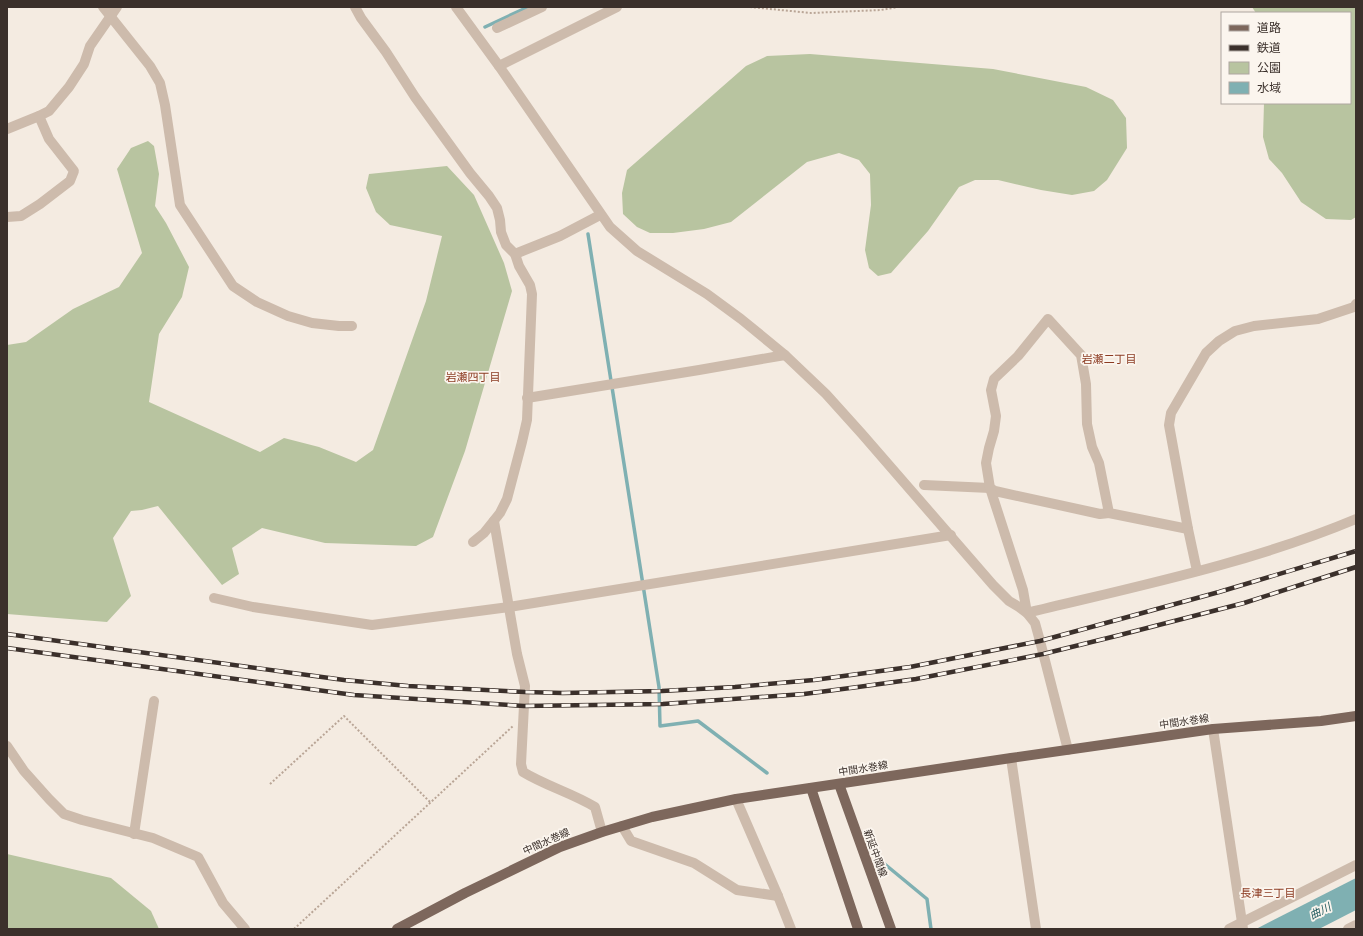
<svg xmlns="http://www.w3.org/2000/svg" width="1363" height="936" font-family="Inter,'Noto Sans JP',sans-serif">
  <style>
    .green { fill: #b8c4a0 }
    .water { fill: #7fb0b2 }
    .lines { fill: none; stroke-linecap: round; stroke-linejoin: round }
    .stream { stroke: #7fb0b2; stroke-width: 3.5 }
    .path { stroke: #b9a596; stroke-width: 2; stroke-dasharray: 2 2; stroke-linecap: butt }
    .minor { stroke: #cdbbac; stroke-width: 10 }
    .major { stroke: #7d675c; stroke-width: 10 }
    .rail-casing { stroke: #3b302b; stroke-width: 4.5 }
    .rail { stroke: #fbf5ee; stroke-width: 3; stroke-dasharray: 9; stroke-linecap: butt }
    .labels { text-anchor: middle; stroke-width: 3.5; stroke-linejoin: round; paint-order: stroke }
    .street-label { font-size: 10px; fill: #3b302b; stroke: #fbf5ee }
    .neighbourhood-label { font-size: 11px; fill: #8c3b22; stroke: #fbf5ee }
    .water-label { font-size: 11px; font-style: italic; fill: #1f5a5e; stroke: #fbf5ee }
  </style>
  <rect width="100%" height="100%" fill="#f4ebe1"/>
  <g class="green">
    <path d="M1252,7h104v210l-5,3 -25,-1 -25,-17 -19,-29 -13,-14 -6,-22 1,-34h86v-90h-94z"/>
    <path d="M810,54l183,15 93,18 27,13 13,18 1,30 -20,32 -13,11 -22,4 -31,-5 -43,-10h-23l-16,7 -31,44 -37,42 -13,3 -9,-8 -4,-18 6,-45 -1,-31 -11,-14 -20,-7 -32,9 -76,60 -27,7 -31,4h-23l-13,-6 -14,-13 -1,-21 5,-23 119,-104 21,-10z"/>
    <path d="M148,141l6,5 5,28 -4,32 11,17 23,44 -7,30 -23,37 -10,68 111,50 24,-14 35,9 37,15 17,-12 53,-149 16,-65 -52,-11 -14,-13 -10,-24 3,-14 78,-8 27,29 30,68 8,28 -47,160 -32,86 -17,9 -91,-3 -63,-15 -30,20 7,26 -17,11 -64,-79 -16,4 -11,1 -18,27 18,58 -24,26 -100,-8v-269l19,-3 47,-33 46,-22 23,-34 -25,-84 14,-21z"/>
    <path d="M7,854l104,24 40,33 8,18h-152z"/>
  </g>
  <path class="water" d="M1356,878v32l-37,19h-63z"/>
  <g class="lines">
    <g class="stream">
      <path d="M485,27l43,-20"/>
      <path d="M588,234l71,453 1,39 38,-5 69,52"/>
      <path d="M881,861l46,38 4,30"/>
    </g>
    <g class="path">
      <path d="M750,7l61,6 70,-3 17,-3"/>
      <path d="M270,784l74,-68 86,86"/>
      <path d="M294,929l219,-203"/>
    </g>
    <g class="minor">
      <path d="M103,7l47,59 10,17 5,22 15,100 53,81 24,16 31,14 24,7 27,3h13"/>
      <path d="M355,7l6,11 25,34 29,45 55,76 19,23 8,12 3,12 1,12 5,13 9,9 4,12 11,19 2,9 -5,126 -5,22 -15,57 -7,14 -16,20 -11,9"/>
      <path d="M456,7l43,59 111,161 27,24 70,43 34,25 44,36 41,39 36,40 131,151 16,16 10,6 8,6 8,10 5,18 28,109"/>
      <path d="M497,28l45,-21"/>
      <path d="M499,66l118,-59"/>
      <path d="M7,129l32,-13 10,-5 20,-24 15,-23 6,-18 27,-39"/>
      <path d="M7,217l14,-1 19,-12 30,-23 4,-10 -25,-32 -10,-23"/>
      <path d="M515,254l45,-18 40,-21"/>
      <path d="M527,398l172,-28 86,-15"/>
      <path d="M924,485l66,3 5,3 105,23 9,-1"/>
      <path d="M494,521l23,133 8,32 -4,78 2,8c23,14 49,21 72,35l7,25"/>
      <path d="M1188,529l-79,-16 -10,-50 -7,-16 -5,-23 -1,-40 -5,-29 -33,-36 -30,37 -24,23 -3,11 5,26 -2,15 -5,17 -3,15 4,25 33,102 4,23c111,-27 224,-50 329,-94"/>
      <path d="M1197,571l-9,-42 -19,-104 2,-12 35,-60 13,-12 16,-10 19,-5 64,-7 36,-12 2,-3"/>
      <path d="M214,598l39,9 119,18 137,-18 442,-72"/>
      <path d="M1213,729l30,200"/>
      <path d="M7,746l17,25 25,28 15,15 18,6 71,18 45,19 25,46 22,26"/>
      <path d="M1011,758l25,171"/>
      <path d="M736,799l42,97 13,33"/>
      <path d="M622,826l9,15 63,22 43,27 41,6"/>
      <path d="M134,834l20,-133"/>
      <path d="M1229,929l127,-64"/>
      <path d="M1348,929l8,-4"/>
    </g>
    <g class="major">
      <path d="M839,784l52,145"/>
      <path d="M811,788l47,141"/>
      <path d="M397,929l68,-36 95,-46 42,-15 50,-15 84,-18 275,-41 202,-29 108,-8 35,-5"/>
    </g>
    <g class="rail-casing">
      <g id="rail">
        <path d="M7,634l337,46 64,6 117,6 38,1 99,-2 73,-4 79,-7 96,-13 130,-26 179,-49 137,-41"/>
        <path d="M7,648l347,47 170,11 139,-2 141,-10 54,-7 58,-8 127,-25 77,-19 124,-32 112,-36"/>
      </g>
    </g>
    <use href="#rail" class="rail"/>
  </g>
  <g class="labels">
    <g class="street-label">
      <text transform="translate(1184 721) rotate(-8)" y="4">中間水巻線</text>
      <text transform="translate(863 768) rotate(-9)" y="4">中間水巻線</text>
      <text transform="translate(546 841) rotate(-24)" y="4">中間水巻線</text>
      <text transform="translate(876 853) rotate(70)" y="4">新延中間線</text>
    </g>
    <g class="neighbourhood-label">
      <text x="1109" y="363">岩瀬二丁目</text>
      <text x="473" y="381">岩瀬四丁目</text>
      <text x="1268" y="897">長津三丁目</text>
    </g>
    <g class="water-label">
      <text transform="translate(1320 911) rotate(-26)" y="4">曲川</text>
    </g>
  </g>
  <rect width="1363" height="936" fill="none" stroke="#3b302b" stroke-width="16"/>
  <rect x="1221" y="12" width="130" height="92" fill="#fbf5ee" stroke="#aea6a0"/>
  <rect x="1229" y="25" width="20" height="6" fill="#7d675c" stroke="#aea6a0"/>
  <text x="1257" y="32" font-size="12" fill="#3b302b">道路</text>
  <rect x="1229" y="45" width="20" height="6" fill="#3b302b" stroke="#aea6a0"/>
  <text x="1257" y="52" font-size="12" fill="#3b302b">鉄道</text>
  <rect x="1229" y="62" width="20" height="12" fill="#b8c4a0" stroke="#aea6a0"/>
  <text x="1257" y="72" font-size="12" fill="#3b302b">公園</text>
  <rect x="1229" y="82" width="20" height="12" fill="#7fb0b2" stroke="#aea6a0"/>
  <text x="1257" y="92" font-size="12" fill="#3b302b">水域</text>
</svg>
